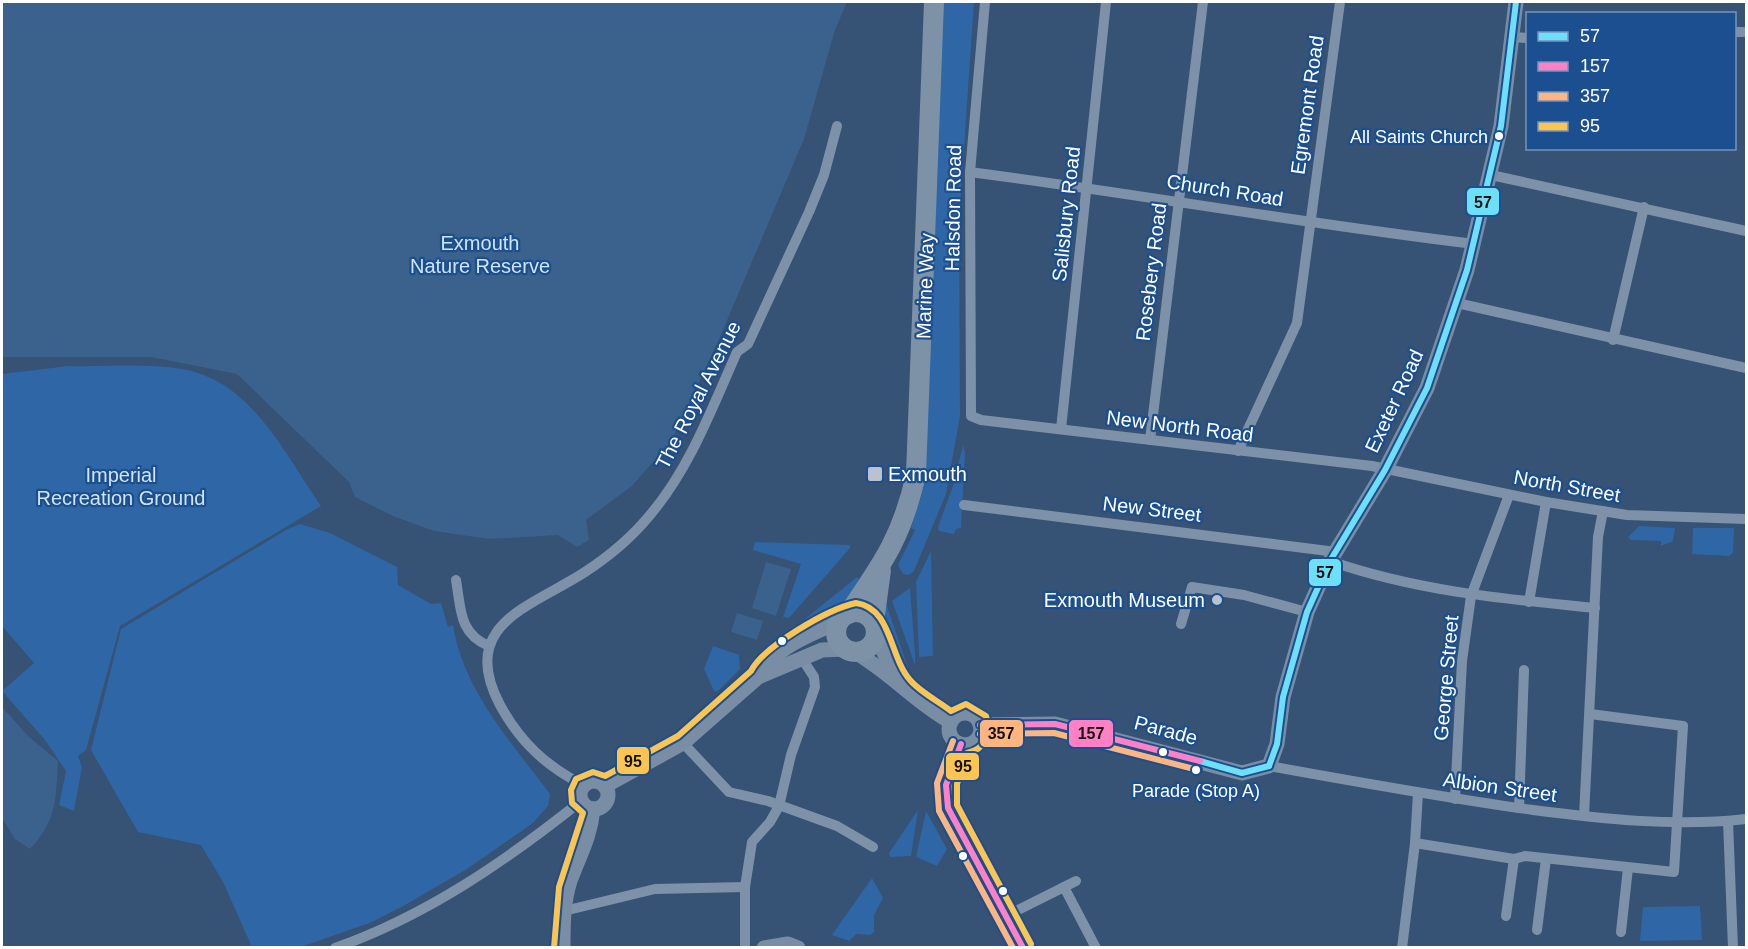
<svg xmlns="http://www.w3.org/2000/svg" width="1748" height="949" font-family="Arial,sans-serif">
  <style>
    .green { fill: #2f66a5 }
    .water { fill: #3b618d }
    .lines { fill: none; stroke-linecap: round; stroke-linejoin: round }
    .street { stroke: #7d92a8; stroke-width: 10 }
    .secondary { stroke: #798da4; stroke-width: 15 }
    .highway { stroke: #7e92a7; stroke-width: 20 }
    .bus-1-casing { stroke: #1b4f8f; stroke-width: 10 }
    .bus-2-casing { stroke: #1b4f8f; stroke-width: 10 }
    .bus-3-casing { stroke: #1b4f8f; stroke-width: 10 }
    .bus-4-casing { stroke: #1b4f8f; stroke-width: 10 }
    .bus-1 { stroke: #6ddff8; stroke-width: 6 }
    .bus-2 { stroke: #ff80c5; stroke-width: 6 }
    .bus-3 { stroke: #ffb580; stroke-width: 6 }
    .bus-4 { stroke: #fcc553; stroke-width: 6 }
    .bus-dot { fill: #fff; stroke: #1b4f8f; stroke-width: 2 }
    .poi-dot { fill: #b9c2ce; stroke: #1b4f8f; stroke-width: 2 }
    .labels { text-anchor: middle; stroke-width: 4.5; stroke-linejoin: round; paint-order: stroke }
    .bus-label { font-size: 18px; fill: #fff; stroke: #1b4f8f; text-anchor: end }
    .street-label { font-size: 20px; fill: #fff; stroke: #1b4f8f }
    .park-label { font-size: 20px; fill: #cfe3fa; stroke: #1b4f8f }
    .poi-label { font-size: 20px; fill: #fff; stroke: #1b4f8f; text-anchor: start }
    .line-badge { stroke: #1b4f8f; stroke-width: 2 }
    .pale-badge-label { font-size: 16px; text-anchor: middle; font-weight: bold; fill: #111 }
  </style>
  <rect width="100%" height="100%" fill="#365274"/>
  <g class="green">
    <path d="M940,2h34l-15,218 1,196 -14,78 -32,77 -5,4 -6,-1 -5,-9 17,-35 -4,-2 10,-31 5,-29z"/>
    <path d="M68,366c36,1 79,-3 114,3 70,12 102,84 139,137l-201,120 -34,124 -8,6 4,11 -8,44 -15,-6 7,-34 -21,-31 -43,-49 32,-28 -32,-37v-252z"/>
    <path d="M963,445l2,8 -4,75 -5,1 -2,5 -15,-3 -1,-4 15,-41z"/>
    <path d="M300,524l30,9 67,34 1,18 33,19 10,-1 7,24 5,-2c10,65 59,118 97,169l-2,12 -15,17 -66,46 -62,36 -33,17 -71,25h-49l-29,-65 -22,-37 -63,-13 -47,-82 30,-121 165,-99z"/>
    <path d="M1639,526l36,2 -2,13 -12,5v-5l-30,-1 -3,-3z"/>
    <path d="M1693,528h41l-1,25 -4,3 -37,-2z"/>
    <path d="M755,542l95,3v3l-61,70 -6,-1 18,-53 -48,-14z"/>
    <path d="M931,551l2,105 -14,1 -3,-75z"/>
    <path d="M857,577l4,4 -25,32 -31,15 -5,-5z"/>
    <path d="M910,588l5,66v11l-23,-64z"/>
    <path d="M885,600l23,68 -4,-1c-12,-19 -23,-43 -19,-67z"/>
    <path d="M713,646l26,9 1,14 -23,23 -3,-1 -10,-22z"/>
    <path d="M918,810l-7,46 -21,1 -1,-4z"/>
    <path d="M926,811l21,38 -10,17 -21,-9z"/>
    <path d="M872,878l11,20 -9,17v17l-4,3 -14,-1 -7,7 -17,-6z"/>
    <path d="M1700,906l2,34 -62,1 3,-34z"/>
  </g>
  <g class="water">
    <path d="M2,2h845l-12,28 -31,109 -84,198 -48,103 -40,46 -46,34 3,20 -12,7 -19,-12 -69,4 -55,-8 -41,-15 -38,-19 -6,-15 -112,-108 -86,-17h-149z"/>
    <path d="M766,562l25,7 -15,47 -24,-8z"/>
    <path d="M737,613l26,8 -6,19 -26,-8z"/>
    <path d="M2,707l27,30 29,24c-2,37 -1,60 -28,88l-15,-10 -13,-21z"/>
  </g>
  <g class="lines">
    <g class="street">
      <path d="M985,2l-15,170 1,244 10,4 391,46 174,36 81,13 119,4"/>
      <path d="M1734,32h12"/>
      <path d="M1511,37l17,1"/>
      <path d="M970,172c169,22 336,52 505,72"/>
      <path d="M1491,175l255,56"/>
      <path d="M1457,303l289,65"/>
      <path d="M1613,340l31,-133"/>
      <path d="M1061,429l45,-427"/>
      <path d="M1150,440l53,-438"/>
      <path d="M1238,451l59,-128 43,-321"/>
      <path d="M964,505l372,47"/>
      <path d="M1330,561c86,30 175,38 265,47"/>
      <path d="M456,580c5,29 3,54 33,66"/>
      <path d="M1529,602l17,-100"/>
      <path d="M1181,624l11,-37 52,8 63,17"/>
      <path d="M683,743l46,49 39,9 69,25 36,21"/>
      <path d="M1269,766c88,16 176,32 264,44 70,9 143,17 213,9"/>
      <path d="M583,785c-37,-19 -63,-43 -83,-80 -43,-81 31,-98 85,-133 23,-15 47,-35 65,-57 40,-47 62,-107 87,-163l11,-8 61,-132 15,-37 13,-49"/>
      <path d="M1455,799l7,-138 9,-65 38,-101"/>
      <path d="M1519,808l5,-138"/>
      <path d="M1584,816l14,-279 5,-26"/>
      <path d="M1728,821l5,127"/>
      <path d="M1415,843l99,16 11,-3 149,16 9,-146 -93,-12"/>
      <path d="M1064,887l32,61"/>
      <path d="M564,911l91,-22 90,-2"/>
      <path d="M1006,916l70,-35"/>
      <path d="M1506,916l8,-57"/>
      <path d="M1537,930l9,-71"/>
      <path d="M1621,932l7,-64"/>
      <path d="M335,948c91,-32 171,-87 246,-147"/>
      <path d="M745,948v-61l7,-45 18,-20 9,-16 12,-51 24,-68 -1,-10 -13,-20"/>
      <path d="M1402,948l13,-105 3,-50"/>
    </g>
    <g class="secondary">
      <path d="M876,632l9,23 13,23"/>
      <path d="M853,651c36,20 63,52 98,71"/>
      <path d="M758,677c16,-30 52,-42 82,-56"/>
      <circle cx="965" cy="729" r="16"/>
      <path d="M980,725l75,-1 187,49 27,-7 8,-22 6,-47 24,-85 23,-51 55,-91 42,-82 40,-118 34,-144 15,-124"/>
      <path d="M961,744l-15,41 2,23 75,140"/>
      <circle cx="594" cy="795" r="14"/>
      <path d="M605,786l78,-43 75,-66 64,-27 24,-1"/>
      <path d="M563,948c0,-23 0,-45 7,-67 10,-27 20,-43 23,-72"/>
      <path d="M764,948l24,-4 10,4"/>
    </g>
    <g class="highway">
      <circle cx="856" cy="632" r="20"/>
      <path d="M848,614c35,-51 55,-79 68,-140l18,-472"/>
      <path d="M874,622l7,-52"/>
    </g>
    <g class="bus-1-casing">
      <g id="bus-1">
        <path d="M1200,761l42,12 27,-7"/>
        <path d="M1269,766l8,-22 6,-47 24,-85 23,-51 55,-91 42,-82 40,-118 34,-144 15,-124"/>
      </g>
    </g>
    <g class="bus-2-casing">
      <g id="bus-2">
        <path d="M980,725l75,-1 145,37"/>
        <path d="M961,744l-15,41 2,23 75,140"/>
      </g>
    </g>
    <g class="bus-3-casing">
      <g id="bus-3">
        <path d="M980,734l74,-1 144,37"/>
        <path d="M953,741l-16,42 2,28 74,137"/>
      </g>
    </g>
    <g class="bus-4-casing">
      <path id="bus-4" d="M554,948l5,-61 24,-74 -11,-10 -1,-13 5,-11 17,-7 12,4 73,-40 73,-65c13,-25 77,-62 105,-68 36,5 33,53 54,77 10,12 28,21 41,31l15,-7 20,12c6,17 0,33 -19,37l-10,31v21l74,139"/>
    </g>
    <use href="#bus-1" class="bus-1"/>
    <use href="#bus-2" class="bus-2"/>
    <use href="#bus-3" class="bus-3"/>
    <use href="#bus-4" class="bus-4"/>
  </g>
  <g class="bus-dot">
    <circle cx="1499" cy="136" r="5"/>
    <circle cx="782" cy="641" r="5"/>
    <circle cx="1163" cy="752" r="5"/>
    <circle cx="1196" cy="770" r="5"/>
    <circle cx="963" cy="856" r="5"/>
    <circle cx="1003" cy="891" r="5"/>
  </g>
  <g class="poi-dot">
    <rect x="867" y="466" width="16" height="16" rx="3"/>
    <circle cx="1217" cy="600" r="6"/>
  </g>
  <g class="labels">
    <g class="bus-label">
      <text x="1488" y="143">All Saints Church</text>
      <text x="1196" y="797" text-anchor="middle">Parade (Stop A)</text>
    </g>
    <g class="street-label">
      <text transform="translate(1307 105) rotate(-82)" y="7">Egremont Road</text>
      <text transform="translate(1225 190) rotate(9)" y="7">Church Road</text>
      <text transform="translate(953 208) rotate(-89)" y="7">Halsdon Road</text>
      <text transform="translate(1066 214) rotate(-84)" y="7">Salisbury Road</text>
      <text transform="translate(1151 272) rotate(-83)" y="7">Rosebery Road</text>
      <text transform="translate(925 286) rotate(-88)" y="7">Marine Way</text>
      <text transform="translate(698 395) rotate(-63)" y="7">The Royal Avenue</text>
      <text transform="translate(1394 401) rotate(-65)" y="7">Exeter Road</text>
      <text transform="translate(1180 426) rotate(7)" y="7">New North Road</text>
      <text transform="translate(1567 486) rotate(10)" y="7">North Street</text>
      <text transform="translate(1152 509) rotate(7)" y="7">New Street</text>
      <text transform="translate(1446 678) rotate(-85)" y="7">George Street</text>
      <text transform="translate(1166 730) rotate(15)" y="7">Parade</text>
      <text transform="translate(1500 787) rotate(8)" y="7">Albion Street</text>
    </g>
    <g class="park-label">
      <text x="480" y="250">Exmouth<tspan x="480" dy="23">Nature Reserve</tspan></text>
      <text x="121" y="482">Imperial<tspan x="121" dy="23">Recreation Ground</tspan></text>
    </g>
    <g class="poi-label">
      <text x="888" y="481">Exmouth</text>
      <text x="1205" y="607" text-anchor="end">Exmouth Museum</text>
    </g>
  </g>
  <g class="line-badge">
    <rect x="1466" y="187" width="34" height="29" rx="6" fill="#6ddff8"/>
    <rect x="1308" y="558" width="34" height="29" rx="6" fill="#6ddff8"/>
    <rect x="1068" y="719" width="46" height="29" rx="6" fill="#ff80c5"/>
    <rect x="979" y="719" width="45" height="29" rx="6" fill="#ffb580"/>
    <rect x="616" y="746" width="34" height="29" rx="6" fill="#fcc553"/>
    <rect x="945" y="752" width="35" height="29" rx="6" fill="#fcc553"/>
  </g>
  <g class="pale-badge-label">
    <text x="1483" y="208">57</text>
    <text x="1325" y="578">57</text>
    <text x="1091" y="739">157</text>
    <text x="1001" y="739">357</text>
    <text x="633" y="767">95</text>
    <text x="963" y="772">95</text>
  </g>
  <rect width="1748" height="949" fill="none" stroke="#ffffff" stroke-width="6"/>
  <rect x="1526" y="12" width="210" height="138" fill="#1b4f8f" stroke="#7695bc" stroke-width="1.5"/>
  <rect x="1538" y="32" width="30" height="9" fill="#6ddff8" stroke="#7695bc" stroke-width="1.5"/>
  <text x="1580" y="42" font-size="18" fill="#ffffff">57</text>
  <rect x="1538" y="62" width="30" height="9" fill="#ff80c5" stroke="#7695bc" stroke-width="1.5"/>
  <text x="1580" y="72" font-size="18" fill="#ffffff">157</text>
  <rect x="1538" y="92" width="30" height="9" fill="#ffb580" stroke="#7695bc" stroke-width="1.5"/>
  <text x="1580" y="102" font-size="18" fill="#ffffff">357</text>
  <rect x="1538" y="122" width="30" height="9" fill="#fcc553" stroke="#7695bc" stroke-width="1.5"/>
  <text x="1580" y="132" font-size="18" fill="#ffffff">95</text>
</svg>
